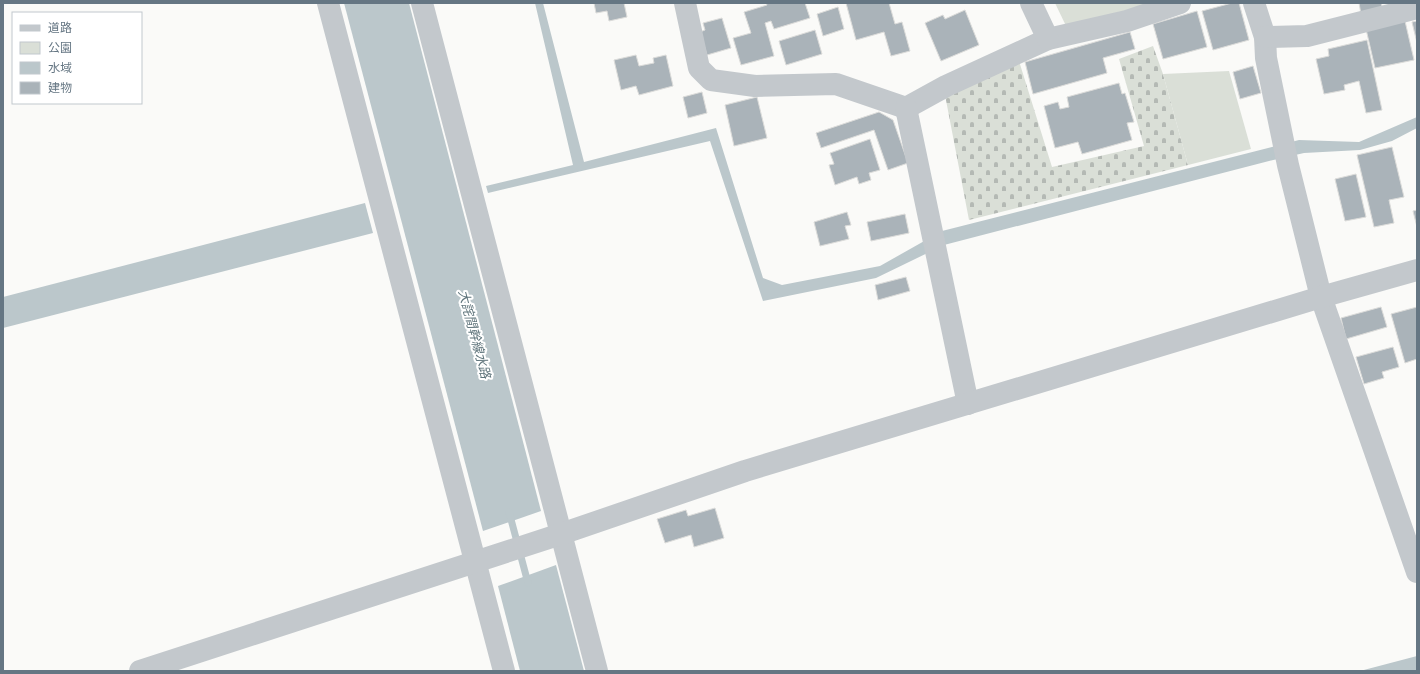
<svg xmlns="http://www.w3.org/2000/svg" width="1420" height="674" font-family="'Exo 2','Noto Sans JP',sans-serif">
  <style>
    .cemetery { fill: url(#cemetery-stones) }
    .green { fill: #dadfd7 }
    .water { fill: #bbc7cb }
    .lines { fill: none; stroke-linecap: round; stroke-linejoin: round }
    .stream { stroke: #bbc7cb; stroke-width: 7 }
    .building { fill: #aab3b9; stroke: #dcdcda }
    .minor { stroke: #c3c8cc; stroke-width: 22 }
    .labels { text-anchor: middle; stroke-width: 4; stroke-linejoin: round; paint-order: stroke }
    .water-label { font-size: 13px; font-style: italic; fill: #60757c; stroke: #fff }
  </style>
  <defs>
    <pattern id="cemetery-stones" width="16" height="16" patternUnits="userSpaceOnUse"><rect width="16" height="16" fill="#dadfd7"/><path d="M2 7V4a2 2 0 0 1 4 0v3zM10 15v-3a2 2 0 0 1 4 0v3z" fill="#b4b9b4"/></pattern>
  </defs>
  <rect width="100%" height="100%" fill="#fafaf8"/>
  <path class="cemetery" d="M1153,46l10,28 25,91 -219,55 -24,-125 74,-34 33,106 92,-21 -25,-87z"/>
  <g class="green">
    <path d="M1055,3h105l-93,25z"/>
    <path d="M1229,71l22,78 -63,16 -25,-91z"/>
  </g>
  <g class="water">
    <path d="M344,3h65l132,508 -58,20z"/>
    <path d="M535,3h8l41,159 132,-34 47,150 19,7 98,-19 62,-35 357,-91 60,2 58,-25v11l-25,13 -32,9 -56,3 -35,8 -325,84 -68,33 -113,23 -53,-160 -222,52 -2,-7 87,-21z"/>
    <path d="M365,203l8,30 -370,95v-31z"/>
    <path d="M556,565l28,106h-64l-22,-85z"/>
    <path d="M1417,656v15h-57z"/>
  </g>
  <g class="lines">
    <path class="stream" d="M509,512l19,71"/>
  </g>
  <g class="building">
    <path d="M594,3h30l3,14 -18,4 -2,-10 -11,2z"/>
    <path d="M766,3h39l5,15 -36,11 -3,-8 -6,2 9,33 -33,9 -8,-27 18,-5 -7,-21 23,-7z"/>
    <path d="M846,3h43l6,21 7,-2 8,29 -19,5 -7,-24 -28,8z"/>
    <path d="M1232,3h7l10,37 -36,10 -11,-39z"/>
    <path d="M1359,3h22l2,7 -22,4z"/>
    <path d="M838,7l6,22 -21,7 -6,-22z"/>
    <path d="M965,10l14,35 -38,16 -16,-38 18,-8 2,4z"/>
    <path d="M1197,11l10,36 -44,12 -10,-35z"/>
    <path d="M722,18l9,30 -24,7 -7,-23 5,-2 -2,-7z"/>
    <path d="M1405,21l9,39 -39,8 -9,-39z"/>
    <path d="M1417,21v22l-5,-21z"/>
    <path d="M815,30l7,24 -36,11 -7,-24z"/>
    <path d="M1130,32l5,17 -32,9 4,15 -74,21 -8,-32z"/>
    <path d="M1367,40l15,70 -16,3 -7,-32 -15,4 1,5 -21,4 -8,-35 13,-3 -1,-7z"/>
    <path d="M636,55l3,11 15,-3 -1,-5 13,-3 7,31 -34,9 -3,-9 -15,4 -7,-30z"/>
    <path d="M1253,66l8,27 -21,6 -7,-27z"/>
    <path d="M1119,83l3,11 3,-1 9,29 -7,1 5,17 -50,14 -4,-12 -23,6 -11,-42 14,-4 2,7 9,-2 -2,-10z"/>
    <path d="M702,92l5,21 -19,5 -5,-21z"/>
    <path d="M757,97l10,41 -33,8 -9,-41z"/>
    <path d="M879,112l14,8 15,43 -20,7 -14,-40 -53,18 -5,-15z"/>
    <path d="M870,139l10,31 -11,3 2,7 -12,4 -2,-7 -22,8 -6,-20 5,-1 -4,-11z"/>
    <path d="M1392,147l12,50 -15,3 5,23 -20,4 -17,-72z"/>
    <path d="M1356,174l10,43 -21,4 -10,-42z"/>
    <path d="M1417,210v17l-4,-16z"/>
    <path d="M847,212l4,13 -6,1 4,13 -29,7 -6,-24z"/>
    <path d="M905,214l4,19 -38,8 -4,-19z"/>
    <path d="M906,277l4,14 -32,9 -3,-15z"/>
    <path d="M1381,307l6,20 -41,12 -5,-21z"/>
    <path d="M1417,307v52l-12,4 -14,-49z"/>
    <path d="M1393,347l6,20 -17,5 2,6 -20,6 -8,-27z"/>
    <path d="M715,508l9,30 -30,9 -3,-12 -26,8 -8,-24 29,-9 2,6z"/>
  </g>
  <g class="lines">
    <g class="minor">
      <path d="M328,3l176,668"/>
      <path d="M422,3l175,668"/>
      <path d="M685,3l14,65 12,12 44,6 81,-2 70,24 40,-22 102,-47 79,-18 53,-18"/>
      <path d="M1031,3l17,36"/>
      <path d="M1254,3l11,34 1,21 22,107 33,132 96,275"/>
      <path d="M1265,37l42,-1 110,-28"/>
      <path d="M906,108l62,296"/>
      <path d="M140,671l421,-137 184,-63 576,-174 96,-27"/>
    </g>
  </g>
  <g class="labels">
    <g class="water-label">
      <text transform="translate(475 334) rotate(75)" y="5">大詫間幹線水路</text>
    </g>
  </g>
  <rect width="1420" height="674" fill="none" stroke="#657683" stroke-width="8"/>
  <rect x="12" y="12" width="130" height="92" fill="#ffffff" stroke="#c1c8cd"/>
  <rect x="20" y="25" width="20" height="6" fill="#c3c8cc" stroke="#c1c8cd"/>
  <text x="48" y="32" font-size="12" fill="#657683">道路</text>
  <rect x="20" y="42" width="20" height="12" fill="#dadfd7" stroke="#c1c8cd"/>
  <text x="48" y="52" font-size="12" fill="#657683">公園</text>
  <rect x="20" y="62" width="20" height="12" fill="#bbc7cb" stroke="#c1c8cd"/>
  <text x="48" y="72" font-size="12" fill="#657683">水域</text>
  <rect x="20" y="82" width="20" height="12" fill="#aab3b9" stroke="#c1c8cd"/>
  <text x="48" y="92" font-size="12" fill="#657683">建物</text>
</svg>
